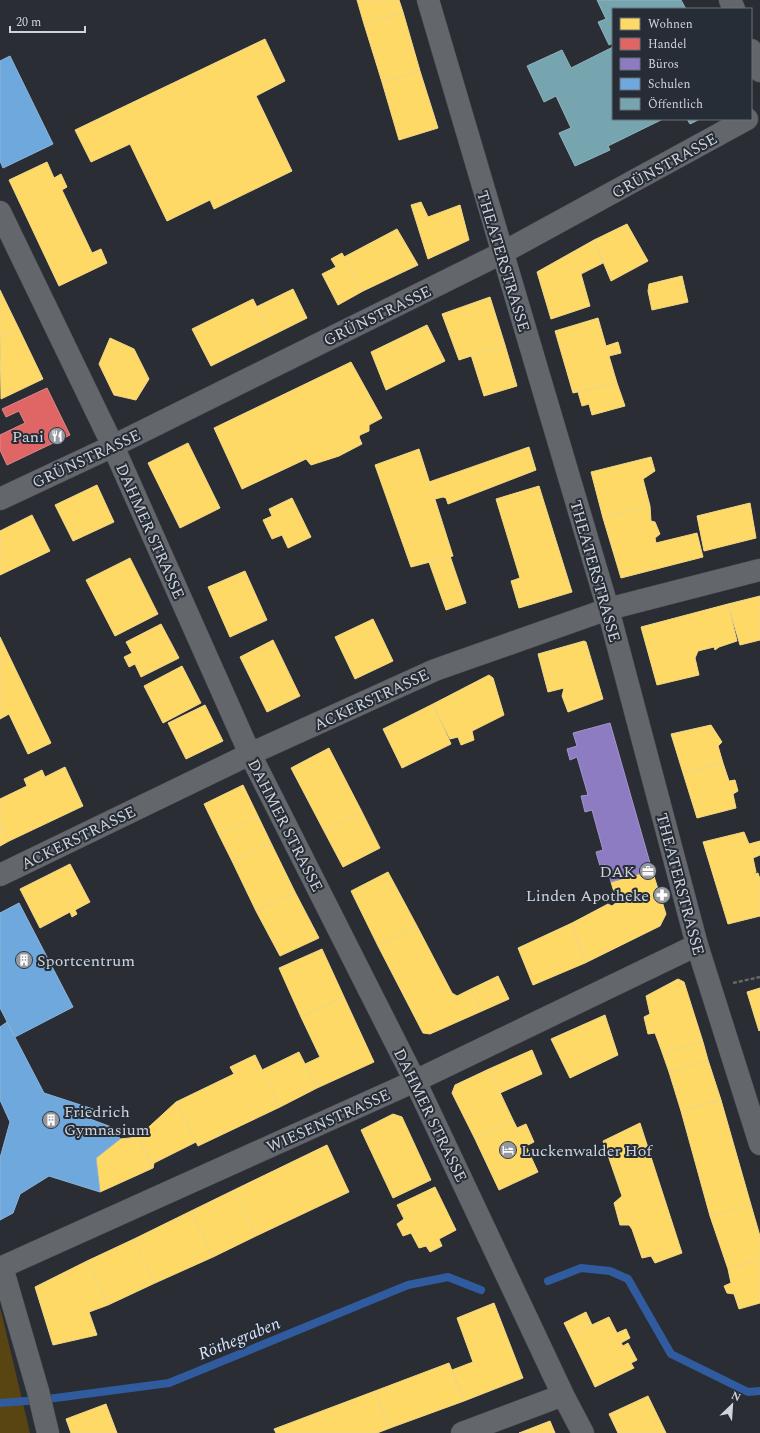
<svg xmlns="http://www.w3.org/2000/svg" width="760" height="1433" font-family="Spectral,serif">
  <style>
    .green { fill: #584511 }
    .homes { fill: #ffd966; stroke: #f1d889 }
    .shops { fill: #e06666; stroke: #db8789 }
    .offices { fill: #8e7cc3; stroke: #a296ca }
    .schools { fill: #6fa8dc; stroke: #8cb5db }
    .public { fill: #76a5af; stroke: #91b3bc }
    .lines { fill: none; stroke-linecap: round; stroke-linejoin: round }
    .stream { stroke: #315b9f; stroke-width: 8 }
    .minor-casing { stroke: #494c50; stroke-width: 23 }
    .path { stroke: #65676a; stroke-width: 2.5; stroke-dasharray: 4 2; stroke-linecap: butt }
    .minor { stroke: #63666b; stroke-width: 22 }
    .labels { text-anchor: middle; stroke-width: 4; stroke-linejoin: round; paint-order: stroke }
    .street-label { font-size: 16px; fill: #d0d4da; stroke: #272d37 }
    .poi-label { font-size: 16px; fill: #d0d4da; stroke: #272d37; text-anchor: end }
    .water-label { font-size: 17px; font-style: italic; fill: #d8e5fa; stroke: #272d37 }
  </style>
  <rect width="100%" height="100%" fill="#2a2e34"/>
  <path class="green" d="M0,1307l30,126h-30z"/>
  <g class="homes">
    <path d="M357,0h42l4,12 -39,12z"/>
    <path d="M403,12l17,59 -38,11 -18,-58z"/>
    <path d="M265,39l20,42 -29,15 36,75 -78,38 -4,-9 -43,21 -37,-77 -39,18 -16,-32z"/>
    <path d="M420,71l18,57 -39,12 -17,-58z"/>
    <path d="M47,162l7,16 7,-4 6,13 -5,3 30,63 9,-4 6,14 -48,23 -50,-106z"/>
    <path d="M421,202l7,15 32,-12 9,35 -41,19 -17,-54z"/>
    <path d="M627,224l21,37 -37,20 -17,-41z"/>
    <path d="M397,229l21,36 -55,26 -19,-34z"/>
    <path d="M594,240l9,23 -22,11 9,32 -39,13 -14,-47z"/>
    <path d="M342,253l21,38 -25,14 -16,-31 14,-7 -5,-8z"/>
    <path d="M682,276l6,26 -36,8 -4,-19 1,-7z"/>
    <path d="M293,289l14,29 -36,18 -15,-29z"/>
    <path d="M0,290l19,39 -19,8z"/>
    <path d="M490,297l15,48 -46,15 -17,-46z"/>
    <path d="M253,299l18,37 -60,30 -19,-37z"/>
    <path d="M598,318l8,28 12,-4 3,11 -12,3 8,27 -44,10 -18,-62z"/>
    <path d="M427,325l18,36 -59,29 -15,-38z"/>
    <path d="M19,329l24,50 -42,20 -1,-62z"/>
    <path d="M110,338l24,11 15,30 -13,21 -22,-5 -15,-31z"/>
    <path d="M505,345l12,41 -33,10 -13,-41z"/>
    <path d="M351,362l31,56 -13,7v6l-9,4 -1,2 3,7 -23,12 -28,9 -5,-6 -64,30 -28,-61z"/>
    <path d="M617,383l8,23 -33,9 -3,-11 -7,2 -4,-14z"/>
    <path d="M188,443l32,65 -40,20 -32,-65z"/>
    <path d="M529,447l7,23 -88,34 -2,-6 -3,-1 -8,2 -6,-17z"/>
    <path d="M419,449l34,107 -42,11 -36,-102z"/>
    <path d="M651,457l4,14 -12,8 7,27 -47,12 -12,-46z"/>
    <path d="M97,485l17,37 -41,19 -18,-36z"/>
    <path d="M539,486l33,106 -53,16 -8,-27 9,-3 -24,-79z"/>
    <path d="M292,498l19,39 -23,11 -6,-13 -10,4 -9,-19 9,-4 -3,-7z"/>
    <path d="M750,503l6,35 -52,13 -7,-35z"/>
    <path d="M650,506l1,15 4,1 5,12 -5,4 1,5 41,-10 6,24 -82,21 -18,-60z"/>
    <path d="M32,515l18,36 -50,24v-44z"/>
    <path d="M450,556l16,47 -20,7 -17,-48z"/>
    <path d="M130,558l28,56 -43,22 -29,-56z"/>
    <path d="M245,571l22,49 -37,17 -22,-50z"/>
    <path d="M760,596v44l-20,5 -12,-41z"/>
    <path d="M728,604l9,37 -18,6 -4,3 -1,-3 -16,4 -3,7 4,17 -42,10 -16,-58z"/>
    <path d="M373,619l20,42 -38,18 -20,-42z"/>
    <path d="M161,624l18,34 -38,19 -6,-13 -6,3 -5,-10 8,-4 -6,-11z"/>
    <path d="M0,637l51,106 -23,11 -19,-40 -9,5z"/>
    <path d="M273,640l27,56 -33,16 -27,-55z"/>
    <path d="M584,641l2,1 17,57 -35,13 -6,-16 2,-8 -16,4 -10,-38z"/>
    <path d="M182,666l19,37 -38,20 -19,-37z"/>
    <path d="M489,675l4,3 11,37 -32,16 2,9 -13,5 -3,-8 -8,2 -17,-35z"/>
    <path d="M433,704l18,40 -49,24 -19,-39z"/>
    <path d="M205,705l18,36 -37,18 -18,-36z"/>
    <path d="M711,725l11,17 -4,4 5,17 -40,10 -12,-39z"/>
    <path d="M329,748l33,64 -38,19 -33,-63z"/>
    <path d="M723,763l6,18 6,-1 3,11 -5,3 3,14 -39,10 -14,-45z"/>
    <path d="M65,767l18,39 -74,35 -9,-19v-23l27,-13 -3,-7 18,-9 3,7z"/>
    <path d="M243,785l15,31 -39,19 -15,-31z"/>
    <path d="M362,812l18,36 -37,19 -19,-36z"/>
    <path d="M258,816l13,27 -39,18 -13,-26z"/>
    <path d="M0,822l9,19 -9,5z"/>
    <path d="M744,832l5,12 11,-3v14l-7,3 3,14 -3,2 5,-1 2,6v37l-32,8 -25,-82z"/>
    <path d="M271,843l24,49 -39,19 -24,-50z"/>
    <path d="M70,864l20,38 -15,8 2,4 -5,3 -2,-5 -30,16 -20,-39z"/>
    <path d="M652,870l14,44 -6,12 -75,37 -13,-40 36,-19 4,2 5,-4 -6,-20z"/>
    <path d="M388,872l29,54 -39,20 -27,-55z"/>
    <path d="M295,892l24,46 -39,18 -24,-45z"/>
    <path d="M572,923l13,40 -52,22 -15,-37z"/>
    <path d="M417,926l35,67 5,3 14,-7 11,22 -52,23 -7,-1 -45,-87z"/>
    <path d="M322,949l22,48 -43,20 -22,-49z"/>
    <path d="M498,976l11,23 -27,12 -11,-22z"/>
    <path d="M678,979l6,3 19,60 -41,10 -7,-19 -7,1 -4,-17 6,-3 -4,-18z"/>
    <path d="M760,988v42l-1,1 -12,-39z"/>
    <path d="M344,997l30,65 -57,26 -12,-24 15,-7 -19,-40z"/>
    <path d="M605,1015l13,40 -48,23 -19,-39z"/>
    <path d="M703,1042l5,18 -39,12 -7,-20z"/>
    <path d="M532,1050l10,24 -42,19 -11,-24z"/>
    <path d="M299,1052l18,36 -37,19 -18,-37z"/>
    <path d="M255,1055l25,52 -82,39 -22,-44 58,-28 -4,-7z"/>
    <path d="M708,1060l13,40 -40,11 -12,-39z"/>
    <path d="M489,1069l24,51 -38,19 -23,-46 3,-8z"/>
    <path d="M721,1100l30,105 -41,11 -29,-105z"/>
    <path d="M176,1102l20,40 -42,21 -1,5 -15,-31z"/>
    <path d="M393,1114l9,3 29,63 -38,18 -32,-68z"/>
    <path d="M513,1120l4,8 9,-4 8,18 -8,4 12,26 -39,18 -24,-51z"/>
    <path d="M640,1123l42,130 -27,10 -4,-7 -9,2 -10,-29 -3,-4h-9l-6,-22 8,-7 -19,-55z"/>
    <path d="M138,1137l15,31 -53,24 -4,-34 24,-19z"/>
    <path d="M327,1145l22,47 -93,44 -22,-46z"/>
    <path d="M435,1187l21,43 -17,9 3,7 -12,6 -4,-6 -7,2 -8,-15 -8,3 -6,-12 7,-5 -7,-14z"/>
    <path d="M234,1190l22,46 -43,21 -22,-46z"/>
    <path d="M751,1205l9,31v23l-32,10 -18,-53z"/>
    <path d="M191,1211l22,46 -58,26 -21,-44z"/>
    <path d="M134,1239l21,44 -47,22 -21,-44z"/>
    <path d="M760,1259v44l-21,6 -5,-15 -7,-1 -3,-7 7,-3 -3,-14z"/>
    <path d="M87,1261l21,44 -19,7 8,23 -44,10 -18,-58z"/>
    <path d="M494,1303l29,75 -59,23 -12,-31 21,-8 -16,-44z"/>
    <path d="M586,1312l6,13 -22,10 -6,-12z"/>
    <path d="M609,1317l8,16 9,-4 4,9 -9,5 2,3 5,-3 9,17 -6,3 3,5 -39,19 -25,-52z"/>
    <path d="M449,1363l15,38 -74,27 -15,-37z"/>
    <path d="M375,1391l15,37 -13,5h-101l-2,-4z"/>
    <path d="M648,1396l18,37h-48l-9,-19z"/>
    <path d="M106,1404l11,29h-46l-5,-14z"/>
    <path d="M550,1421l5,12h-36z"/>
  </g>
  <path class="shops" d="M47,388l23,47 -63,30 -7,-15v-15l25,-12 -6,-12 -13,6 -4,-8z"/>
  <path class="offices" d="M610,723l42,147 -41,12 -5,-18 -6,2 -4,-14 7,-2 -11,-40 -7,2 -4,-16 7,-1 -11,-38 -7,3 -3,-11 10,-3 -4,-13z"/>
  <g class="schools">
    <path d="M10,56l43,88 -50,24 -3,-7v-100z"/>
    <path d="M19,903l54,104 -58,30 -15,-29v-95z"/>
    <path d="M7,1022l37,71 49,16 -3,10 24,9 6,11 -24,19 4,34 -51,-16 -29,18 -7,19 -13,7v-62l10,-36 -10,-22v-73z"/>
  </g>
  <g class="public">
    <path d="M597,0h84l5,9h-73v34l-4,2 -11,-23 8,-3z"/>
    <path d="M613,47v72h50l-55,27 2,4 -35,16 -16,-33 12,-5 -15,-32 -12,6 -17,-36 35,-16 9,18z"/>
    <path d="M687,119h13l-10,5z"/>
  </g>
  <g class="lines">
    <g class="stream">
      <path d="M548,1281l33,-13 29,3 18,8 43,75 77,38 12,-1"/>
      <path d="M0,1403l40,-3 129,-17 239,-98 40,-8 33,13"/>
    </g>
    <g class="minor-casing">
      <g id="minor">
        <path d="M428,0l180,609 89,336 63,199"/>
        <path d="M730,0l4,9"/>
        <path d="M751,50l9,21"/>
        <path d="M0,212l113,234 137,308 165,327 148,314 20,38"/>
        <path d="M0,499l113,-53 389,-193 245,-134"/>
        <path d="M0,875l250,-121 185,-84 173,-61 152,-39"/>
        <path d="M2,1267l36,124 10,42"/>
        <path d="M0,1268l415,-187 282,-136"/>
        <path d="M462,1433l101,-38"/>
      </g>
    </g>
    <path class="path" d="M733,983l27,-6"/>
    <use href="#minor" class="minor"/>
  </g>
  <defs>
    <g id="restaurant-disc" transform="scale(0.9)"><circle r="9.5" fill="#969aa0" stroke="#272d37"/><path d="M-5-6h1v4h1v-4h1v4h1v-4h1v5L-1.5 .5V6h-2V.5L-5-1ZM5-6V6H3V1.5H1.5Q1.5-4 5-6Z" fill="#fff"/></g>
    <g id="office-disc" transform="scale(0.9)"><circle r="9.5" fill="#969aa0" stroke="#272d37"/><path d="M-6-3h4V-5.5h4V-3h4V5H-6ZM-1-4.5V-3h2v-1.5ZM-6 0V1H6V0Z" fill="#fff"/></g>
    <g id="pharmacy-disc" transform="scale(0.9)"><circle r="9.5" fill="#969aa0" stroke="#272d37"/><path d="M-2-6h4v4h4v4h-4v4h-4v-4h-4v-4h4Z" fill="#fff"/></g>
    <g id="building-disc" transform="scale(0.9)"><circle r="9.5" fill="#969aa0" stroke="#272d37"/><path d="M-4-6H4V6H1V3H-1V6H-4ZM-2.5-4.3h1.7v1.8h-1.7ZM.8-4.3h1.7v1.8H.8ZM-2.5-1h1.7V.8h-1.7ZM.8-1h1.7V.8H.8Z" fill="#fff"/></g>
    <g id="hotel-disc" transform="scale(0.9)"><circle r="9.5" fill="#969aa0" stroke="#272d37"/><path d="M-6-4.5h1.5V1H6V5H4.5V3h-9V5H-6ZM-4 0a1.8 1.8 0 1 1 3.6 0ZM.5 0V-2.5h3Q6-2.5 6 0Z" fill="#fff"/></g>
  </defs>
  <g fill-rule="evenodd">
    <use href="#restaurant-disc" x="57" y="436"/>
    <use href="#office-disc" x="648" y="871"/>
    <use href="#pharmacy-disc" x="662" y="895"/>
    <use href="#building-disc" x="24" y="960"/>
    <use href="#building-disc" x="51" y="1120"/>
    <use href="#hotel-disc" x="508" y="1150"/>
  </g>
  <g class="labels">
    <g class="street-label">
      <text transform="translate(664 165) rotate(-29)" y="6">GRÜNSTRASSE</text>
      <text transform="translate(504 261) rotate(73)" y="6">THEATERSTRASSE</text>
      <text transform="translate(377 315) rotate(-26)" y="6">GRÜNSTRASSE</text>
      <text transform="translate(86 458) rotate(-25)" y="6">GRÜNSTRASSE</text>
      <text transform="translate(151 531) rotate(66)" y="6">DAHMER STRASSE</text>
      <text transform="translate(596 571) rotate(74)" y="6">THEATERSTRASSE</text>
      <text transform="translate(371 699) rotate(-25)" y="6">ACKERSTRASSE</text>
      <text transform="translate(286 825) rotate(63)" y="6">DAHMER STRASSE</text>
      <text transform="translate(78 837) rotate(-26)" y="6">ACKERSTRASSE</text>
      <text transform="translate(681 884) rotate(75)" y="6">THEATERSTRASSE</text>
      <text transform="translate(431 1115) rotate(64)" y="6">DAHMER STRASSE</text>
      <text transform="translate(328 1120) rotate(-24)" y="6">WIESENSTRASSE</text>
    </g>
    <g class="poi-label">
      <text x="44" y="442">Pani</text>
      <text x="635" y="877">DAK</text>
      <text x="649" y="901">Linden Apotheke</text>
      <text x="37" y="966" text-anchor="start">Sportcentrum</text>
      <text x="64" y="1117" text-anchor="start">Friedrich<tspan x="64" dy="18">Gymnasium</tspan></text>
      <text x="521" y="1156" text-anchor="start">Luckenwalder Hof</text>
    </g>
    <g class="water-label">
      <text transform="translate(239 1338) rotate(-22)" y="6">Röthegraben</text>
    </g>
  </g>
  <rect x="612" y="8" width="140" height="112" fill="#272d37" stroke="#6b7078"/>
  <rect x="620" y="18" width="20" height="12" fill="#ffd966" stroke="#6b7078"/>
  <text x="648" y="28" font-size="12" fill="#d0d4da">Wohnen</text>
  <rect x="620" y="38" width="20" height="12" fill="#e06666" stroke="#6b7078"/>
  <text x="648" y="48" font-size="12" fill="#d0d4da">Handel</text>
  <rect x="620" y="58" width="20" height="12" fill="#8e7cc3" stroke="#6b7078"/>
  <text x="648" y="68" font-size="12" fill="#d0d4da">Büros</text>
  <rect x="620" y="78" width="20" height="12" fill="#6fa8dc" stroke="#6b7078"/>
  <text x="648" y="88" font-size="12" fill="#d0d4da">Schulen</text>
  <rect x="620" y="98" width="20" height="12" fill="#76a5af" stroke="#6b7078"/>
  <text x="648" y="108" font-size="12" fill="#d0d4da">Öffentlich</text>
  <g transform="translate(732 1405) rotate(25)" stroke="#272d37" stroke-width="3" paint-order="stroke">
  <path d="M0-3L7 15L0 10L-7 15Z" fill="#d0d4da"/>
  <text y="-6" font-size="11" font-weight="bold" text-anchor="middle" fill="#d0d4da">N</text>
  </g>
  <path d="M10 26v6h75v-6" fill="none" stroke="#d0d4da" stroke-width="2"/>
  <text x="16" y="26" font-size="12" fill="#d0d4da" stroke="#272d37" stroke-width="3" paint-order="stroke">20 m</text>
</svg>
